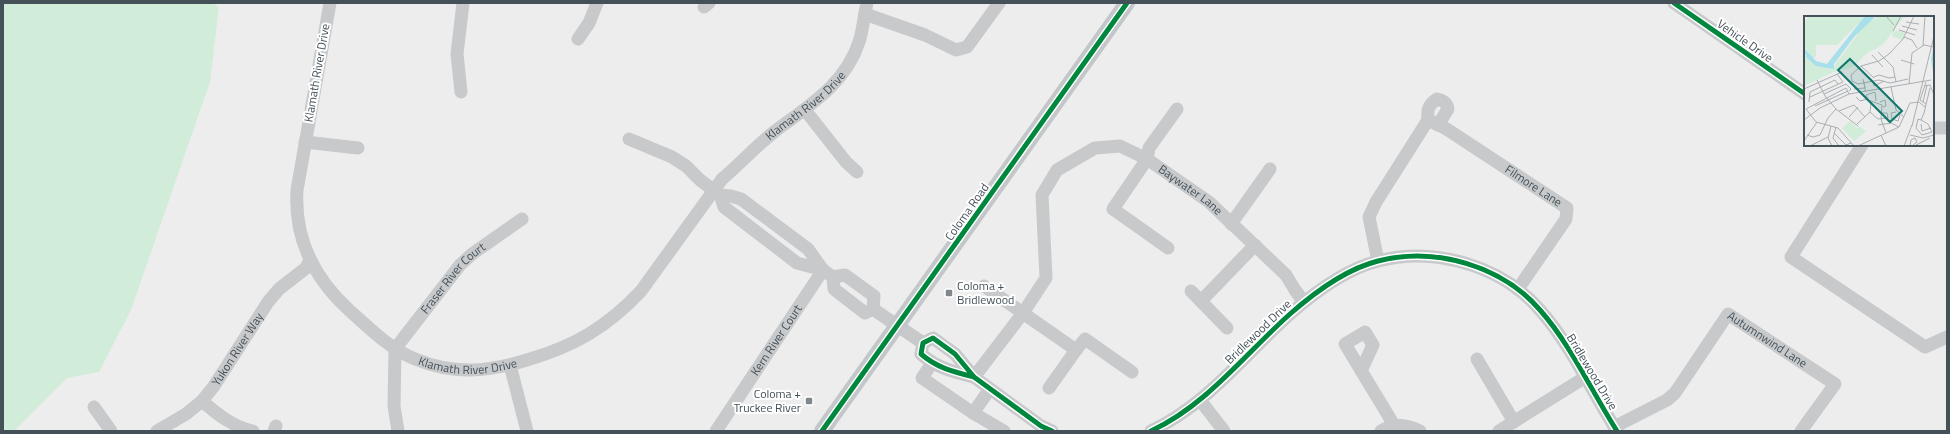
<svg xmlns="http://www.w3.org/2000/svg" width="1950" height="434" font-family="'Titillium Web',sans-serif">
  <style>
    .green { fill: #d1edda }
    .lines { fill: none; stroke-linecap: round; stroke-linejoin: round }
    .minor { stroke: #c7c9cb; stroke-width: 13 }
    .major { stroke: #c3c7ca; stroke-width: 16 }
    .cycleway-casing { stroke: #fff; stroke-width: 8 }
    .cycleway { stroke: #00873e; stroke-width: 5 }
    .poi-dot { fill: #80888d; stroke: #fff; stroke-width: 1.5 }
    .labels { text-anchor: middle; stroke-width: 4; stroke-linejoin: round; paint-order: stroke }
    .street-label { font-size: 12px; fill: #455159; stroke: #fff }
    .poi-label { font-size: 12px; fill: #455159; stroke: #fff; text-anchor: start }
    .inset-river { fill: none; stroke: #a7e0ea; stroke-width: 2 }
    .inset-road { fill: none; stroke: #aaafb2; stroke-width: 1 }
    .view { fill: #0f766e; fill-opacity: 0.15; stroke: #0f766e; stroke-width: 2 }
    .inset-edge { fill: none; stroke: #455159; stroke-width: 2 }
  </style>
  <rect width="100%" height="100%" fill="#eeeded"/>
  <path class="green" d="M3,3h209l7,4 -9,75 -79,228 -32,62 -32,6 -53,53h-11z"/>
  <g class="lines">
    <g class="minor">
      <path id="s1" d="M330,3l-33,187c-3,49 17,88 52,120 21,19 40,38 66,49 39,16 72,13 112,1 48,-14 80,-33 114,-69l81,-112c18,-15 34,-33 52,-47 34,-26 71,-47 85,-90 4,-12 5,-26 8,-39"/>
      <path d="M1674,3l131,91"/>
      <path d="M704,7l5,-4"/>
      <path d="M865,14l60,21 31,15 11,-3 32,-44"/>
      <path d="M578,39l11,-16 8,-20"/>
      <path d="M461,92l-4,-38 6,-51"/>
      <path d="M805,110l41,52 11,10"/>
      <path d="M1428,120c-1,-10 0,-15 9,-21 5,1 10,3 11,10l-10,16"/>
      <path d="M1933,128h14"/>
      <path d="M629,139l43,18 14,9 14,14 20,15"/>
      <path d="M305,142l53,6"/>
      <path d="M1862,145l-71,112 134,90 22,-10"/>
      <path d="M720,195l11,1 10,3 67,50 15,21 -26,-7 -73,-56z"/>
      <path d="M1231,224l39,-55"/>
      <path d="M1168,248l-55,-39 34,-50 2,-11 28,-39"/>
      <path id="s2" d="M1378,261l-9,-44 7,-15 52,-82 17,8 122,80 -1,11 -48,70"/>
      <path d="M833,277l12,-2 29,21 -1,13"/>
      <path d="M984,286l92,64 9,-11 47,33"/>
      <path d="M1191,291l36,37"/>
      <path d="M1201,301l54,-56"/>
      <path d="M873,309l50,34"/>
      <path d="M933,338l22,16 19,23c-20,-5 -37,-9 -53,-23l2,-11z"/>
      <path d="M1477,359l37,63"/>
      <path d="M932,363l-10,15 51,35 31,18"/>
      <path d="M510,365l17,66"/>
      <path d="M1361,371l12,-26 -8,-13 -20,12 49,81"/>
      <path d="M1049,388l27,-38"/>
      <path d="M1200,400l24,31"/>
      <path d="M202,401c15,13 31,26 51,30"/>
      <path d="M94,407l17,24"/>
      <path d="M973,413l17,-24"/>
      <path id="s3" d="M1614,427l53,-27 8,-7 53,-79 107,70 -34,47"/>
      <path id="s4" d="M157,431l29,-17 16,-13 12,-15 54,-84 11,-13 27,-21 4,-8"/>
      <path d="M274,431l2,-5"/>
      <path id="s5" d="M398,431l-4,-25 1,-57 65,-84 12,-11 50,-35"/>
      <path id="s6" d="M716,431l107,-161 10,7 1,12 31,24 8,-4"/>
      <path id="s7" d="M1052,431l-11,-5 -67,-49 49,-64 23,-35 -4,-83 15,-25 38,-22 25,-2 27,13 62,43 77,73 9,15 9,12"/>
      <path d="M1151,431c56,-26 94,-77 139,-117 25,-22 56,-45 88,-53 57,-15 124,5 162,49 31,35 52,82 77,121"/>
      <path d="M1381,431c14,-8 25,-7 39,0"/>
      <path d="M1499,431l85,-53"/>
    </g>
    <path class="major" d="M822,431l305,-428"/>
    <g class="cycleway-casing">
      <g id="cycleway">
        <path d="M1674,3l131,91"/>
        <path d="M933,338l22,16 19,23c-20,-5 -37,-9 -53,-23l2,-11z"/>
        <path d="M974,377l67,49 11,5"/>
        <path d="M822,431l305,-428"/>
        <path d="M1151,431c56,-26 94,-77 139,-117 25,-22 56,-45 88,-53 57,-15 124,5 162,49 31,35 52,82 77,121"/>
      </g>
    </g>
    <use href="#cycleway" class="cycleway"/>
  </g>
  <g class="poi-dot">
    <rect x="945" y="289" width="8" height="8" rx="2"/>
    <rect x="805" y="397" width="8" height="8" rx="2"/>
  </g>
  <g class="labels">
    <g class="street-label">
      <text transform="translate(1745 41) rotate(35)" y="4">Vehicle Drive</text>
      <text transform="translate(317 73) rotate(-80)" y="4">Klamath River Drive</text>
      <text dy="4" stroke="none"><textPath href="#s1" startOffset="907">Klamath River Drive</textPath></text>
      <text dy="4" stroke="none"><textPath href="#s2" startOffset="283">Filmore Lane</textPath></text>
      <text dy="4" stroke="none"><textPath href="#s7" startOffset="482">Baywater Lane</textPath></text>
      <text transform="translate(967 212) rotate(-55)" y="4">Coloma Road</text>
      <text dy="4" stroke="none"><textPath href="#s5" startOffset="174">Fraser River Court</textPath></text>
      <text transform="translate(1258 332) rotate(-44)" y="4">Bridlewood Drive</text>
      <text dy="4" stroke="none"><textPath href="#s6" startOffset="109">Kern River Court</textPath></text>
      <text dy="4" stroke="none"><textPath href="#s3" startOffset="212">Autumnwind Lane</textPath></text>
      <text dy="4" stroke="none"><textPath href="#s4" startOffset="117">Yukon River Way</textPath></text>
      <text dy="4" stroke="none"><textPath href="#s1" startOffset="462">Klamath River Drive</textPath></text>
      <text transform="translate(1592 372) rotate(59)" y="4">Bridlewood Drive</text>
    </g>
    <g class="poi-label">
      <text x="957" y="290">Coloma +<tspan x="957" dy="14">Bridlewood</tspan></text>
      <text x="801" y="398" text-anchor="end">Coloma +<tspan x="801" dy="14">Truckee River</tspan></text>
    </g>
  </g>
  <g transform="translate(1804 16)">
    <rect width="130" height="130" fill="#eeeded"/>
    <path d="M4,0h58l-29,29h-21v12l-3,1 -9,-11v-22zM74,0h28l-13,14 12,2 -3,8 -10,-4 1,-5 -10,14 -16,8 -14,14 -19,5 -30,14v-31l17,12 13,-1 30,-40zM46,105l7,7 2,-2 7,5 -12,10 -12,-13z" fill="#d1edda"/>
    <path d="M61,0h11l-22,21 -20,27v5l-18,-3 -10,-9 -2,-9 12,13 11,3z" fill="#a7e0ea"/>
    <path class="inset-river" d="M130,33l-2,10 2,13"/>
    <path class="inset-road" d="M82,0l8,9M102,6l13,2M98,10l15,4M95,14l16,5M89,15l8,-15M100,21l8,3 5,8M119,30l2,-30M74,36l15,15 3,15M68,39l11,12M97,44l13,4M57,50l13,12M70,61l5,-2 10,3 6,-1M59,63l2,9 -1,-5M104,63l-18,4 -11,-3 -21,4 -6,-3 -1,-6 10,-9 18,-5 10,-7 14,-15 11,-23M13,64l8,16 11,13 22,17M122,66l-6,18 6,4M69,67l1,3 10,-5M105,68l3,-31 12,-8 10,2M120,70l6,-1 4,10M87,71l5,23 8,7M0,73l38,-17M50,73l11,-1v4M20,78l22,-10 5,5 -2,2M45,78l-3,-6 -40,21 10,13 22,6 16,18M6,81l33,-15 -6,-8M52,81l4,4 7,-2M72,85l-1,-9 -9,3 2,5 14,5 -1,14 5,14M5,86l1,-10 25,-12 3,4M76,86l5,-2 1,6 -3,1M119,86l4,-17M11,90l33,-15M35,95l15,-6 11,12M66,96l8,7 10,-1 -1,-5h-6M92,96l-5,1 1,6 6,2 2,-6M45,101l9,-10M0,104l16,-12 29,-14 82,-14M117,104l7,4 4,8 -10,3 -6,-7 2,-9 3,1 3,-7 6,-25M53,108l13,-12 1,-10M117,108l1,7 9,-3M74,109l13,-2 8,4M27,110l-3,12 4,8M108,110l22,-90M32,111l-3,11 6,8M30,117l12,12 5,-2M3,119l6,2 7,-2 8,-17 8,-9M77,119l5,11M106,119l13,3 11,-3M0,125l13,-19M112,129l14,-7M6,130l18,-9M54,130l41,-19 11,-24 9,-1 6,5M100,130l8,-21M106,130l1,-6 4,-2 2,4 -5,4"/>
    <path class="view" d="M46,43l52,52 -12,11 -52,-52z"/>
    <rect width="130" height="130" class="inset-edge"/>
  </g>
  <rect width="1950" height="434" fill="none" stroke="#455159" stroke-width="8"/>
</svg>
